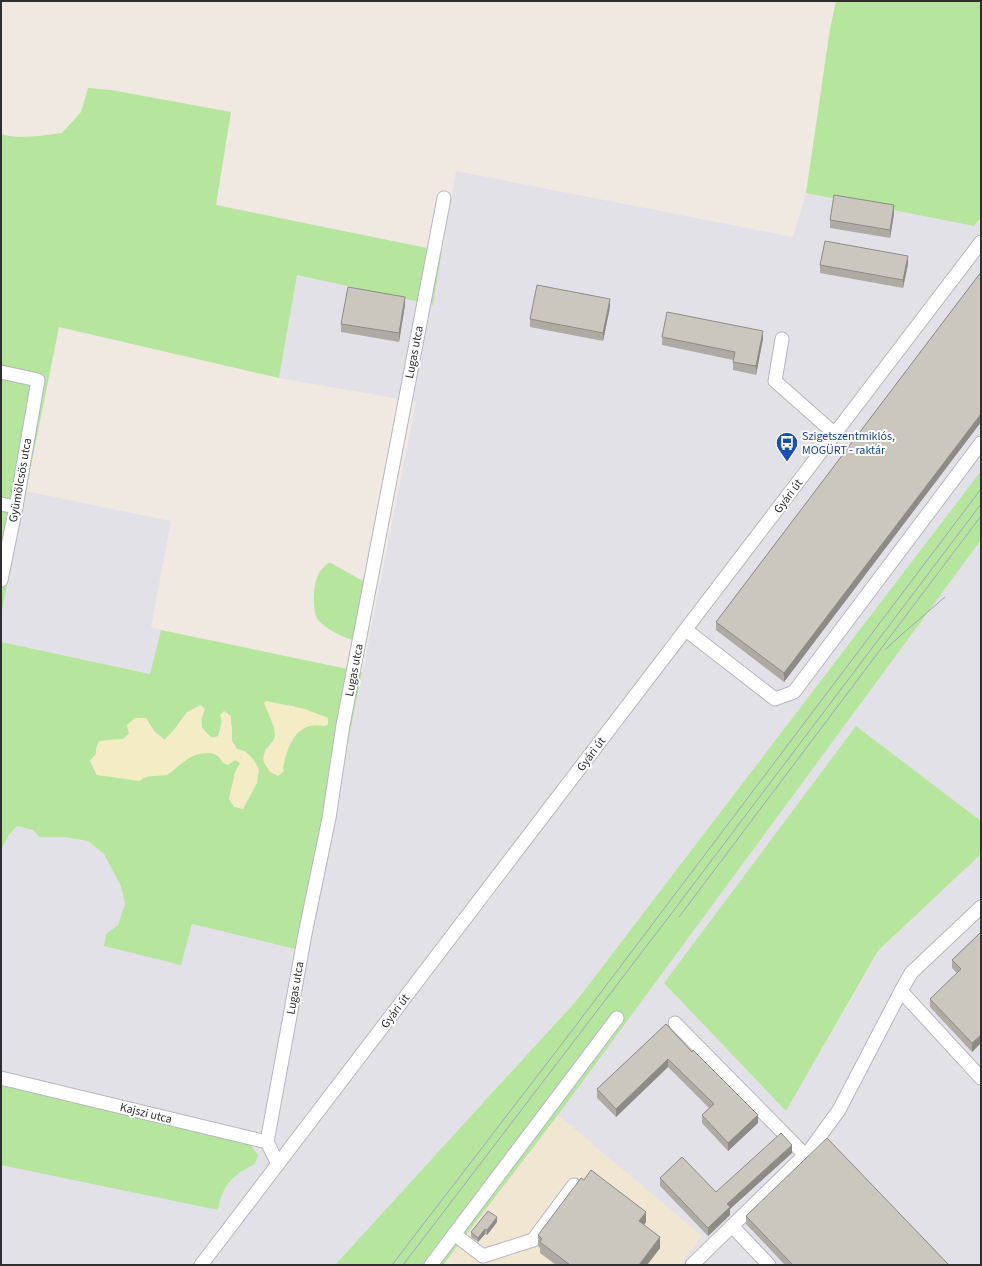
<svg xmlns="http://www.w3.org/2000/svg" width="982" height="1266" font-family="'Source Sans 3',sans-serif">
  <style>
    .industrial { fill: #e3e1e8 }
    .education { fill: #f0e6d1 }
    .green { fill: #b6e59e; fill-rule: evenodd }
    .sand { fill: #f3ecc5 }
    .lines { fill: none; stroke-linecap: round; stroke-linejoin: round }
    .minor-casing { stroke: #b4b7c1; stroke-width: 15 }
    .minor { stroke: #fff; stroke-width: 13 }
    .tram { stroke: #a3a6b8; stroke-width: 1 }
    .wall { fill: #afaba4 }
    .shaded-wall { fill: #8e8b86 }
    .building { fill: #cbc7bf; stroke: #8e8b86 }
    .labels { text-anchor: middle; stroke-width: 4; stroke-linejoin: round; paint-order: stroke }
    .street-label { font-size: 12px; fill: #2e2e2e; stroke: #fff }
    .transit-label { font-size: 12px; fill: #164399; stroke: #fff; text-anchor: start }
  </style>
  <rect width="100%" height="100%" fill="#efe9e1"/>
  <g class="industrial">
    <path d="M456,171l337,66 13,-44 168,33 7,-9v254l-404,529 -242,265h-334v-101l217,46 2,-11 4,-10 9,-11 11,-9 11,-5 -254,-81v-233l7,-14 9,-10 48,11 23,4 16,13 17,32 4,18 -7,21 -12,9 86,-10 115,28 109,-550 -137,-24 18,-103 136,30z"/>
    <path d="M25,491l146,30 -20,106 10,3 -11,44 -149,-32v-27z"/>
    <path d="M981,540v281l-125,-95 -70,385 93,-160 102,-97v411h-538l115,-150z"/>
  </g>
  <path class="education" d="M558,1115l144,121 -22,29h-237z"/>
  <g class="green">
    <path d="M836,1h145v216l-7,9 -168,-33 24,-164z"/>
    <path d="M88,88l23,2 120,22 -15,93 226,46 -9,54 -136,-30 -18,103 -220,-51 -58,288v-481c17,6 43,1 61,-1l19,-21z"/>
    <path d="M981,471v69l-423,575 -115,150h-108l242,-265z"/>
    <path d="M328,563h3l32,18 3,9 -13,50c-9,-2 -30,-13 -35,-20 -6,-9 -5,-35 0,-45 2,-5 6,-8 10,-12z"/>
    <path d="M161,630l201,42 -55,280 -115,-28 -11,41 -77,-19 2,-12 12,-9 7,-21 -4,-18 -17,-32 -16,-13 -23,-4h-26l-6,-7 -16,-4 -9,10 -7,14v-208l149,32zM264,703l29,3 35,12 -3,8c-28,-8 -37,20 -42,41l-18,-17c15,-15 11,-17 4,-35 -2,-4 -3,-8 -5,-12zM205,709c-6,15 -5,20 7,29l6,-1 4,-16 10,6v14l5,8 9,3 7,7 6,11 -30,29 6,-26 5,-10 -5,-3 -4,2 -8,1 -3,-6 -8,-4h-14l-12,6 -14,12 -6,4h-13l-10,2 -46,-2 -7,-14 18,-21 15,-1 23,-21 8,13 10,9 9,-9z"/>
    <path d="M856,726l125,95v33l-103,97 -92,160 -122,-128z"/>
    <path d="M1,1083l247,59 10,13 -3,9c-22,11 -33,21 -37,46l-217,-45z"/>
  </g>
  <g class="sand">
    <path d="M266,701l39,8 23,9v7c-5,2 -11,-1 -18,1 -16,5 -21,18 -25,33 -1,4 -3,7 -1,12l-6,5 -8,-4 -7,-11c2,-15 4,-9 10,-19 6,-11 -4,-29 -9,-39z"/>
    <path d="M201,705l4,4 -4,10 1,9 10,10 6,-2c3,-7 5,-13 2,-21l4,-4 7,5 1,25 5,8 9,3 7,7 6,11 -2,13 -14,26 -9,-2 -5,-8 6,-26 5,-10 -5,-3 -7,5 -5,-2c-3,-6 -7,-10 -14,-10 -17,0 -21,6 -33,15 -3,3 -7,6 -10,7 -11,2 -17,-1 -27,6l-42,-6 -7,-14 6,-7v-5l3,-8 24,-2 6,-4 -2,-10 8,-7h11l8,13 11,9 8,-9 14,-19z"/>
  </g>
  <g class="lines">
    <g class="minor-casing">
      <g id="minor">
        <path d="M782,339l-7,42 60,53"/>
        <path d="M1,372l37,8 -22,127 -15,73"/>
        <path d="M1,504l15,3"/>
        <path d="M686,630l89,69 19,-7 187,-249"/>
        <path d="M901,991l80,87"/>
        <path d="M675,1023l130,132"/>
        <path d="M1,1078l266,64 11,22"/>
        <path d="M267,1142l38,-208 24,-116 14,-93 101,-527"/>
        <path d="M732,1226l37,39"/>
        <path d="M454,1234l29,22 50,-16 41,-55"/>
        <path d="M201,1265l780,-1023"/>
        <path d="M431,1265l186,-247"/>
        <path d="M692,1265l118,-115 29,-40 62,-119 10,-18 70,-66"/>
      </g>
    </g>
    <use href="#minor" class="minor"/>
    <g class="tram">
      <path d="M886,649l15,-14 44,-38"/>
      <path d="M679,917l302,-401"/>
      <path d="M392,1265l182,-237 407,-539"/>
      <path d="M403,1265l268,-351 310,-410"/>
    </g>
  </g>
  <g class="wall">
    <path d="M894,214l-4,24 -60,-10v-8z"/>
    <path d="M908,264l-5,24 -83,-15v-8z"/>
    <path d="M981,272v150l-197,260 -68,-52v-8z"/>
    <path d="M405,305l-6,37 -58,-10v-8z"/>
    <path d="M610,307l-7,34 -73,-14v-8z"/>
    <path d="M662,337l101,2 -7,36 -23,-5v-10l-71,-15z"/>
    <path d="M981,932v111l-9,9 -42,-45v-8l27,-26 -5,-5v-8z"/>
    <path d="M666,1024l92,99 -30,28 -26,-28v-8l7,-7 -41,-41 -52,50 -19,-19v-9z"/>
    <path d="M792,1153l-62,56v6l-22,21 -48,-50v-8l56,14z"/>
    <path d="M746,1216l203,49h-164l-39,-41z"/>
    <path d="M497,1222l-10,13 -2,-1 -7,8 -7,-5v-5z"/>
    <path d="M646,1222l-2,3 16,23 -13,17h-91l-16,-12v-5l-2,-2v-11z"/>
  </g>
  <g class="shaded-wall">
    <path d="M894,205v9l-4,24v-8z"/>
    <path d="M908,256v8l-5,24v-8z"/>
    <path d="M405,297v8l-6,37v-9z"/>
    <path d="M610,299v8l-7,34v-8z"/>
    <path d="M763,331v8l-7,36v-9z"/>
    <path d="M981,414v8l-197,260v-9z"/>
    <path d="M981,1035v8l-9,9v-9z"/>
    <path d="M668,1059v8l-52,50v-8z"/>
    <path d="M758,1115v8l-30,28v-8z"/>
    <path d="M792,1145v8l-62,56v6l-22,21v-8l19,-24z"/>
    <path d="M646,1212v10l-7,10v-11z"/>
    <path d="M497,1217v5l-10,13v-5z"/>
    <path d="M485,1229v5l-7,8v-4z"/>
    <path d="M660,1237v11l-13,17h-8z"/>
  </g>
  <g class="building">
    <path d="M834,195l60,10 -4,25 -60,-10z"/>
    <path d="M825,241l83,15 -5,24 -83,-15z"/>
    <path d="M981,272v142l-197,259 -68,-51z"/>
    <path d="M537,285l73,14 -7,34 -73,-14z"/>
    <path d="M348,287l57,10 -6,36 -58,-9z"/>
    <path d="M667,312l96,19 -7,35 -23,-4 2,-10 -73,-15z"/>
    <path d="M981,932v103l-9,8 -42,-44 31,-30 -9,-9z"/>
    <path d="M666,1024l26,28 1,-2 65,65 -30,28 -26,-28 12,-11 -46,-45 -52,50 -19,-20z"/>
    <path d="M781,1133l11,12 -65,59 3,3 -22,21 -48,-50 22,-21 34,35z"/>
    <path d="M827,1138l122,127h-156l-47,-49z"/>
    <path d="M591,1170l55,42 -7,9 21,16 -21,28h-69l-30,-23 2,-3 -4,-4 43,-57 3,2z"/>
    <path d="M488,1211l9,6 -10,13 -2,-1 -7,9 -7,-6z"/>
  </g>
  <defs>
    <g id="bus-pin" transform="scale(1.15)"><path d="M0 17L-7.5 6A9.5 9.5 0 1 1 7.5 6Z" fill="#1a4fb4" stroke="#fff"/><path d="M-5-6H5V4H4V6H2V4H-2V6H-4V4H-5ZM-3.5-4V0h7V-4ZM-3.5 1.2v1.5H-2V1.2ZM2 1.2v1.5H3.5V1.2Z" fill="#fff"/></g>
  </defs>
  <g fill-rule="evenodd">
    <use href="#bus-pin" x="787" y="443"/>
  </g>
  <g class="labels">
    <g class="street-label">
      <text transform="translate(414 352) rotate(-79)" y="4">Lugas utca</text>
      <text transform="translate(20 480) rotate(-80)" y="4">Gyümölcsös utca</text>
      <text transform="translate(788 496) rotate(-53)" y="4">Gyári út</text>
      <text transform="translate(354 670) rotate(-79)" y="4">Lugas utca</text>
      <text transform="translate(591 754) rotate(-53)" y="4">Gyári út</text>
      <text transform="translate(295 988) rotate(-80)" y="4">Lugas utca</text>
      <text transform="translate(395 1011) rotate(-53)" y="4">Gyári út</text>
      <text transform="translate(146 1113) rotate(14)" y="4">Kajszi utca</text>
    </g>
    <g class="transit-label">
      <text x="802" y="440">Szigetszentmiklós,<tspan x="802" dy="14">MOGÜRT - raktár</tspan></text>
    </g>
  </g>
  <rect width="982" height="1266" fill="none" stroke="#2e2e2e" stroke-width="4"/>
</svg>
